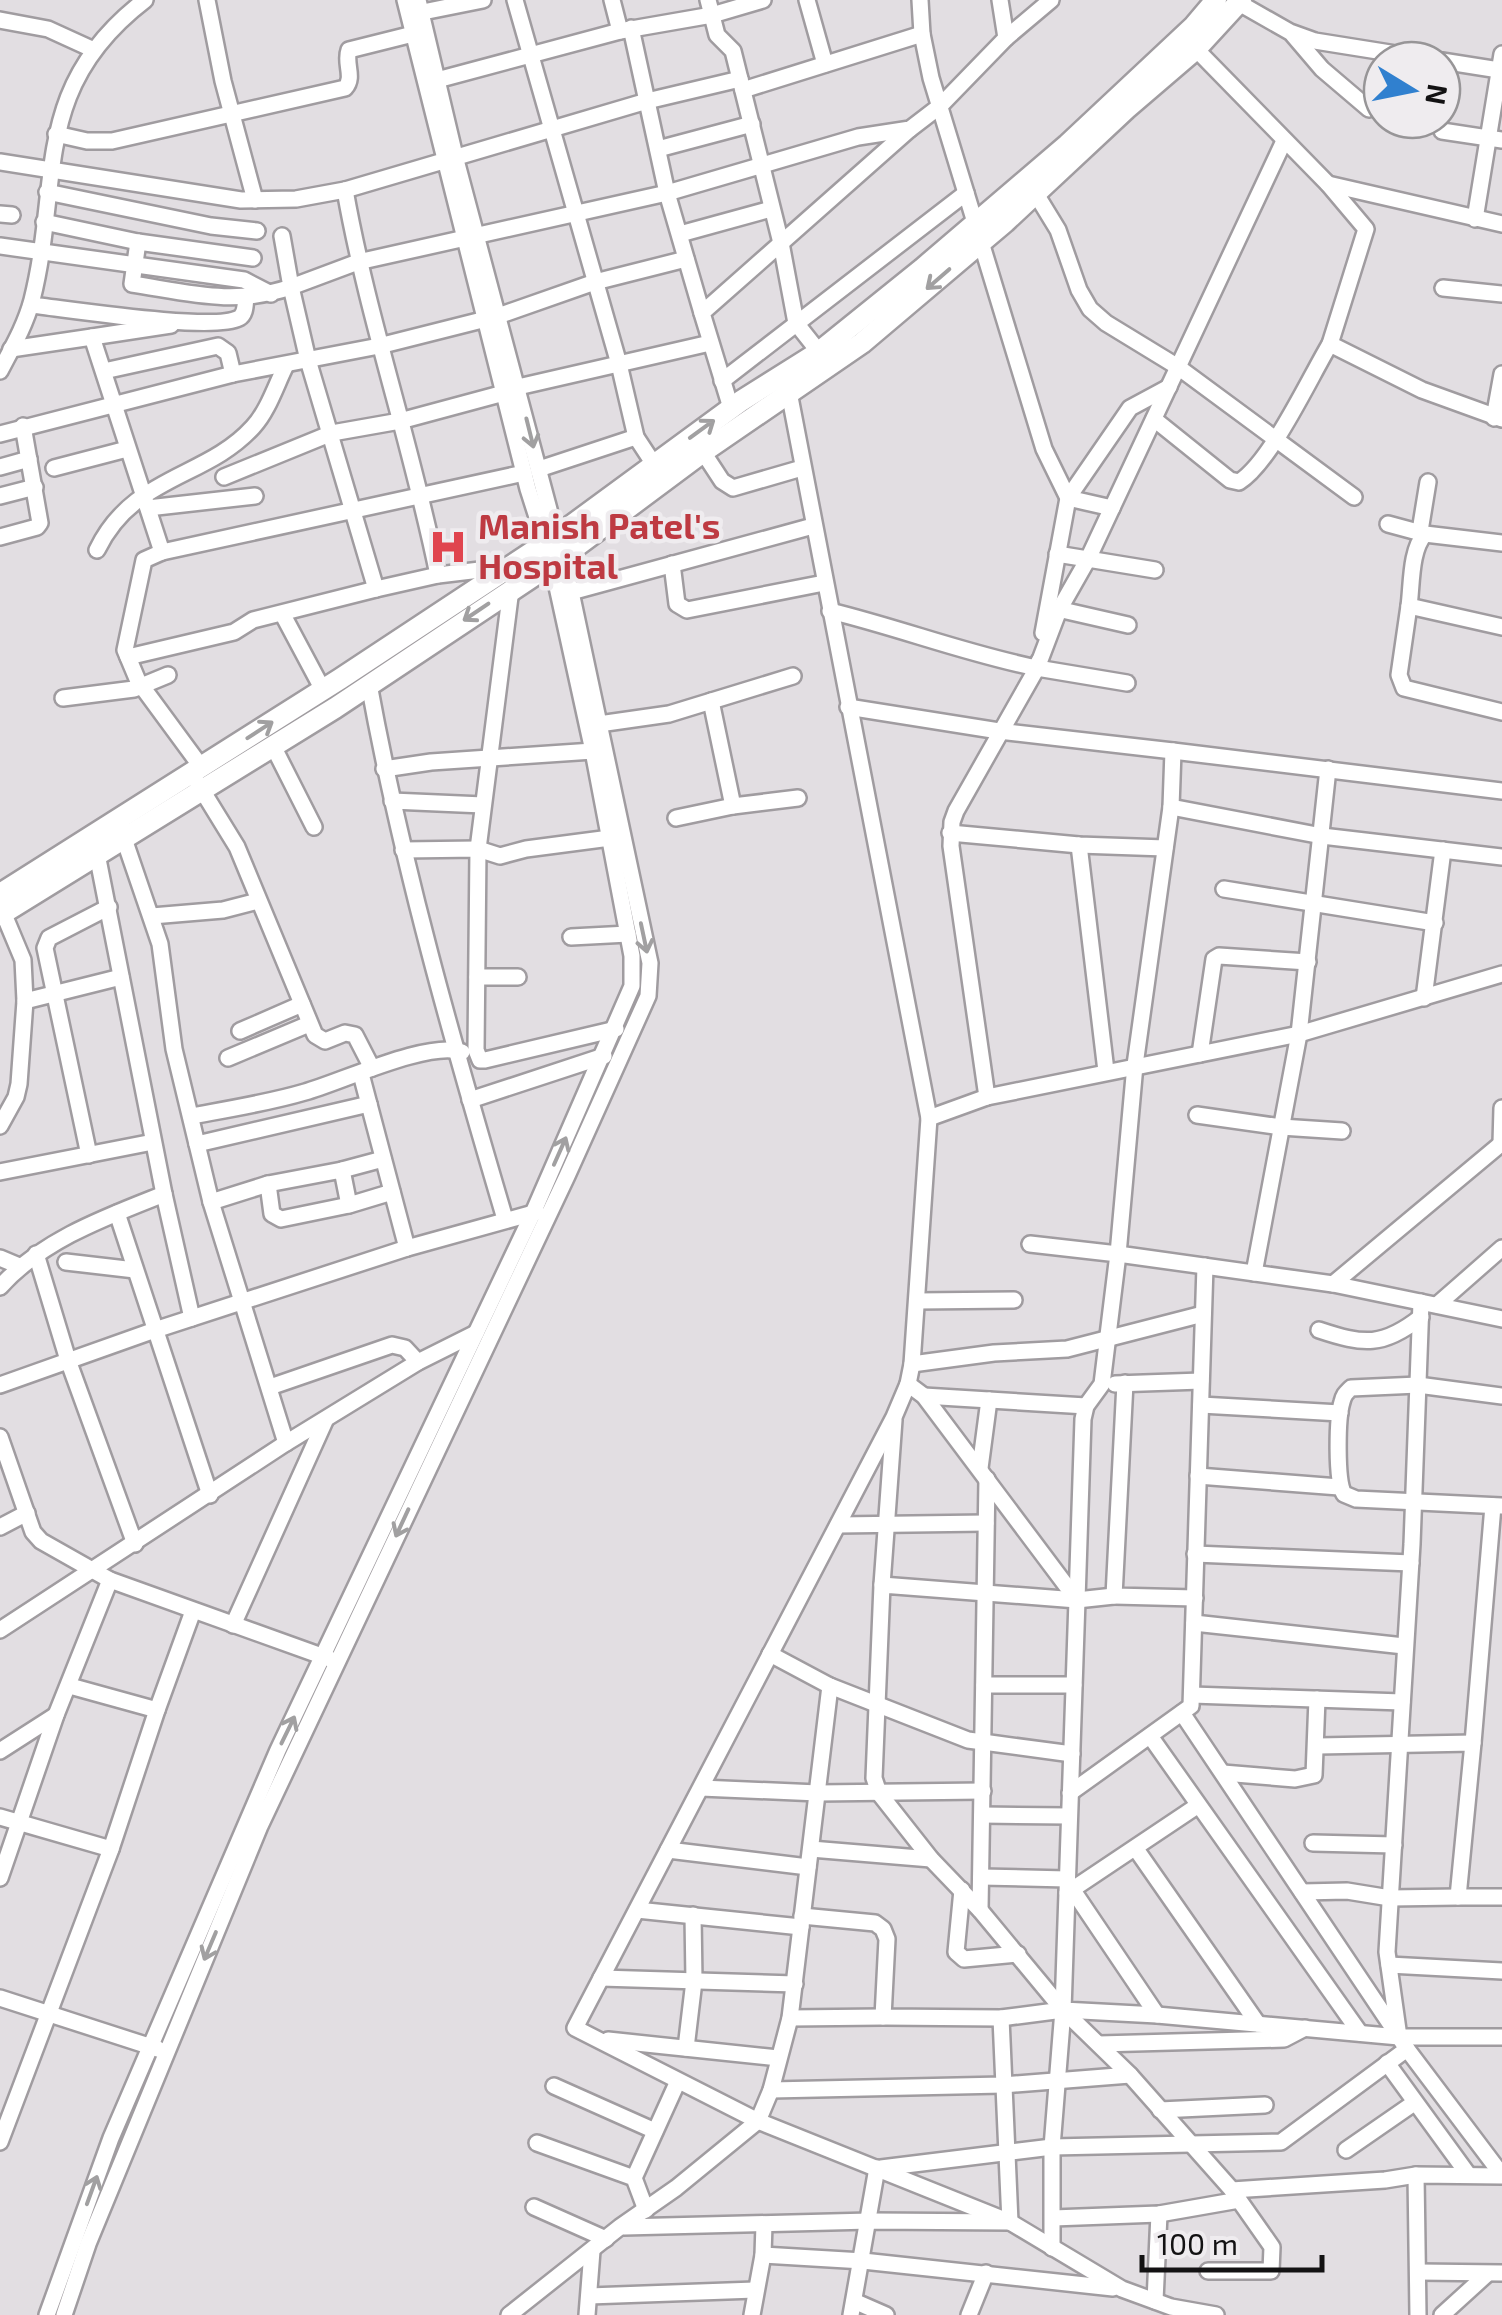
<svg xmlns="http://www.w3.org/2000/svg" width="1502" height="2315" font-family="'Exo 2',sans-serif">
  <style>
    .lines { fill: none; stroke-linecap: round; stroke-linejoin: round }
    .minor-casing { stroke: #a09ca0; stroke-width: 20 }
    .major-casing { stroke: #a09ca0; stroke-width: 25 }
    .minor { stroke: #fff; stroke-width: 15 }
    .major { stroke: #fff; stroke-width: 20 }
    .oneway { stroke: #a1a0a1 }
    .labels { text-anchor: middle; stroke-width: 9; stroke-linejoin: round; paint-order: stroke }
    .health-label { font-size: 35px; font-weight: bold; fill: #be3a42; stroke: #efecef; text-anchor: start }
  </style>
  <rect width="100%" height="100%" fill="#e2dee2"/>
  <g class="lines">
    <g class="minor-casing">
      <g id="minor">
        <path d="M207,0l16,81 32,119"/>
        <path d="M515,0l104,364 17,73 23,35"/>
        <path d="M612,0l8,31"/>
        <path d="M708,0l9,35 16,16 48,192 15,80 23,29"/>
        <path d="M807,0l18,64"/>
        <path d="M920,0l2,34 9,44 113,371 24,49 44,10"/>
        <path d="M1239,3l51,29 25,9 119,19"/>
        <path d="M413,14l70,-14"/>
        <path d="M0,20l48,9 46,21"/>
        <path d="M631,28l36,165 35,120"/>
        <path d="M1293,35l29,34 47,40"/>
        <path d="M1006,38l45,-38"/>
        <path d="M1190,43l138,141 38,45 -36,115 92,46 80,29"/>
        <path d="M1442,61l57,9"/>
        <path d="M437,80l183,-49 92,-16 51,-15"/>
        <path d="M743,90l179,-56"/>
        <path d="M1442,131l60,9"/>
        <path d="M56,134l31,7h25l233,-53c10,-11 -1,-25 4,-38l64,-16"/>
        <path d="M658,149l94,-25"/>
        <path d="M0,162l241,38 55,-1 49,-9 302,-89 93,-22"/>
        <path d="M1328,184l174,40"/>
        <path d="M345,190c23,130 67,255 93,385"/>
        <path d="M47,192l164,34 46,5"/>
        <path d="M1036,194l22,36 21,60 11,19 16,14 72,44 176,130"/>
        <path d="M0,214l12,1"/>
        <path d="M1475,219l27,-165"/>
        <path d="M44,222l94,20 115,16"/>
        <path d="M680,234l91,-25"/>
        <path d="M138,242l-6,42c58,9 102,22 159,3l-9,-51"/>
        <path d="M0,246l244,34 27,14"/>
        <path d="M1443,288l59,6"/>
        <path d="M31,305c37,4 182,27 208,13 7,-4 6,-14 7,-21"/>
        <path d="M92,337l79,-12"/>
        <path d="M11,349l81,-12 70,215"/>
        <path d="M0,371c12,-23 25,-45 32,-71 30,-120 -2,-212 113,-300"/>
        <path d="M104,371l114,-25 10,7 5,21"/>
        <path d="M722,381l244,-188"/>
        <path d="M518,387l192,-44"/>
        <path d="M789,392l140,726 -17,246 -4,20 -14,33 -319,611 183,93 252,101 112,67 49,18 45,8"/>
        <path d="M731,408l-29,-95 208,-184"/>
        <path d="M1494,418l8,-44"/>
        <path d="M1154,419l76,61 9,2c32,-20 70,-103 91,-138"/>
        <path d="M0,434l233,-60 146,-28 119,-30 97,-34 91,-23"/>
        <path d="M703,452l19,29 11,7 69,-20"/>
        <path d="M0,467l29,-8"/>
        <path d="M54,468l73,-19"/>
        <path d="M539,469l97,-32"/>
        <path d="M224,477l108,-44 68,-12 104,-28"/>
        <path d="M0,496l35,-9"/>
        <path d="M148,508l107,-12"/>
        <path d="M1388,524l37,10"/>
        <path d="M1420,531l8,-49"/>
        <path d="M0,537l37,-10 3,-4 -17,-97"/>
        <path d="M1502,543l-77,-9c-15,16 -13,51 -16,72l93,21"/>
        <path d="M97,550c36,-75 109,-71 156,-123 15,-16 23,-42 33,-62"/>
        <path d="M1057,554l98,16"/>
        <path d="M672,564l5,40 10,6 137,-27"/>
        <path d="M376,589l-68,-229 -17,-73 67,-25 309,-69 191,-56 52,-8 30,-23 66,-68 -6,-38"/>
        <path d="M511,589l-33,260 -2,201 4,10h5l131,-31"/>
        <path d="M571,592l242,-66"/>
        <path d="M1409,606l-10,69 5,13 98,24"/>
        <path d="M1049,607l79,18"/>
        <path d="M830,611c70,17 137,43 207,57l2,-7"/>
        <path d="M283,615l40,75"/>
        <path d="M1043,633l25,-135 62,-90 39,-21"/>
        <path d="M128,657l106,-25 19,-12 123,-31 62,-14 67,-8"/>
        <path d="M1037,668l90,15"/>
        <path d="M369,684c33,181 84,359 136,535"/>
        <path d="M63,698l71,-9 34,-14"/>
        <path d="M711,701l22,105"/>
        <path d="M848,707l151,24 174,20 -2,56 -36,258 -17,189 215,30 169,35"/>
        <path d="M599,724l70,-10 124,-38"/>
        <path d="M273,746l41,81"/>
        <path d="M1173,751l329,40"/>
        <path d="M202,768l-64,-87 -13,-31 19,-90 18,-8 362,-79"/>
        <path d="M384,769l47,-7 162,-11"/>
        <path d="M197,782l40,65 78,188 10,6 20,-8 10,2 17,33"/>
        <path d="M392,801l91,4"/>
        <path d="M1171,807l151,29 180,21"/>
        <path d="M676,818l57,-12 65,-8"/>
        <path d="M121,830l39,114 14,105 37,153 75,241"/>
        <path d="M950,833l129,12 86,3"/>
        <path d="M1079,845l27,226"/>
        <path d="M403,850l75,-1 22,7 26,-7 84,-11"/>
        <path d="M97,854l67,340 28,124"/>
        <path d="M1224,889l211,34"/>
        <path d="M0,905l23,55 2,41 -6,83 -3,13 -16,29"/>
        <path d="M152,916l71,-6 35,-9"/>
        <path d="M571,937l57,-3"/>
        <path d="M477,977h41"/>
        <path d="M1424,998l19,-148"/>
        <path d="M25,1001l96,-24"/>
        <path d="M240,1031l62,-27"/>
        <path d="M1200,1054l14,-95 5,-3 89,6"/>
        <path d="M228,1058l81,-34"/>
        <path d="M361,1074l46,174"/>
        <path d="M987,1097l-36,-251 1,-24 4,-11 81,-143 22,-58 29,-51 196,-418"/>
        <path d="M470,1100l134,-44"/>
        <path d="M1197,1115l84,12 61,4"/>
        <path d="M191,1116c38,-7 77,-13 114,-24 36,-10 124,-52 157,-40"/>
        <path d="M929,1118l58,-21 312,-63 203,-60"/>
        <path d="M1501,1143l1,-35"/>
        <path d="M197,1144l172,-40"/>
        <path d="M89,1155l-44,-207 4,-10 60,-31"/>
        <path d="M342,1170l41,-11"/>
        <path d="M0,1172l153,-30"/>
        <path d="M268,1184l4,30 9,5 68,-14 43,-13"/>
        <path d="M211,1202l57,-18 74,-14 7,35"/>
        <path d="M117,1213l93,282"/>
        <path d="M1030,1244l88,10 -16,130 -16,22 -3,13 -6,181"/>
        <path d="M36,1254l32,106 67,184"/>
        <path d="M0,1258l19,8"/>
        <path d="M66,1262l69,8"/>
        <path d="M1254,1273l45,-239 29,-265"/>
        <path d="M1333,1284l169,-141"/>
        <path d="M0,1287c42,-47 106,-70 164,-93"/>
        <path d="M917,1301l97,-1"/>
        <path d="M1437,1305l65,-57"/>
        <path d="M1319,1330c45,15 64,17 102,-13"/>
        <path d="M912,1364l82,-11 73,-4 136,-35"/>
        <path d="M1125,1383l-11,213 81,2"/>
        <path d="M908,1384l16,12 153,204 -14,410 94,5 242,22 -12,-85 25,-408 9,-242"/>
        <path d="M1115,1384l86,-3"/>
        <path d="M0,1385l155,-55 252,-82 130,-36"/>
        <path d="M270,1387l122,-42 13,3 13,14"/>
        <path d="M924,1396l162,10"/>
        <path d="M1502,1396l-84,-11 -67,3c-5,5 -7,6 -9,14 -5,16 -6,79 2,92l12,5 146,7"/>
        <path d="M1201,1405l139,8"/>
        <path d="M0,1437l33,95 8,9 69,39 220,79"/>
        <path d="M980,1468l9,-68"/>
        <path d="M1198,1476l141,11"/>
        <path d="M838,1525l148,-2"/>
        <path d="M0,1527l27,-14"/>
        <path d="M1195,1554l216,9"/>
        <path d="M882,1585l12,-165"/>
        <path d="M1114,1596l-37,4 -195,-15 -8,193 5,15 52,66 49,51 83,100 67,65 102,115 40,57 -1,24h-63"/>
        <path d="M1194,1623l210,23"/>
        <path d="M233,1625l92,-204"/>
        <path d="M0,1630l286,-187 132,-81 58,-29"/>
        <path d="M770,1654l60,32 138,54 104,14"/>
        <path d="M984,1685h90"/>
        <path d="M1192,1695l210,7"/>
        <path d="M157,1710l36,-99"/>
        <path d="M1182,1713l225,336 95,126"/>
        <path d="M1150,1736l210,297"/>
        <path d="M1473,1743l20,-237"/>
        <path d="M1318,1746l155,-3 -15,154h44"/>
        <path d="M0,1751l56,-36"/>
        <path d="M1223,1773l72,6 19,-4 3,-76"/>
        <path d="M701,1788l117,5 165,-2"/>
        <path d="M1070,1793l121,-87 14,-440"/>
        <path d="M982,1815l87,1"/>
        <path d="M0,1817l111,32"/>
        <path d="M1313,1843l81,2"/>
        <path d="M811,1849l120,10"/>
        <path d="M1136,1849l122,175"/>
        <path d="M668,1850l140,17"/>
        <path d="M981,1877l86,2"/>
        <path d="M0,1878l56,-163 54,-135"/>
        <path d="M1072,1889l85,126"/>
        <path d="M962,1890l-6,62 8,7 54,-5"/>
        <path d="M1302,1892l45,-1 43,7 68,-1"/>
        <path d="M1067,1893l130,-87"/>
        <path d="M637,1910l164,17"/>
        <path d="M980,1910l7,-431"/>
        <path d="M802,1916l73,7 8,6 4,10 -4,78 118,1 62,-8 -11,137v101"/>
        <path d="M1389,1965l113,6"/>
        <path d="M601,1978l194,6"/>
        <path d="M0,1998l158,51"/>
        <path d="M790,2018l93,-1"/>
        <path d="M1399,2037h103"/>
        <path d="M608,2040l170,18"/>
        <path d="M1099,2044l185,-5 21,-11"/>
        <path d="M686,2048l8,-67 -1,-66"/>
        <path d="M1387,2063l80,110"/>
        <path d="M554,2086l101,45"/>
        <path d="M771,2090l232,-5 127,-10"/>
        <path d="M1160,2110l105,-5"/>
        <path d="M0,2142l111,-293 46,-139 -87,-24"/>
        <path d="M537,2143l97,35 12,32"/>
        <path d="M1346,2150l68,-47"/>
        <path d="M881,2168l171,-21 229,-5 126,-93"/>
        <path d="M1416,2175l2,140"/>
        <path d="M634,2178l44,-97"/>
        <path d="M1232,2190l153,-10 31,-5 86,1"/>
        <path d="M534,2207l72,32"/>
        <path d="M1053,2218l106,-4 80,-14"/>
        <path d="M624,2227l246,-6 140,1 -9,-204"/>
        <path d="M763,2255l100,6 250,27"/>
        <path d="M1418,2272l84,1"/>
        <path d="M589,2296l166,-6"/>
        <path d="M854,2301l32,14"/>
        <path d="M1155,2301l4,-87"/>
        <path d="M47,2315l64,-177 167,-388 255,-537 99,-227v-30l-39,-205 -41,-187 -24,-75 -123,-489"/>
        <path d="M64,2315l24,-71 172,-418 307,-650 81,-180 2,-33 -79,-371 -115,-432 -38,-160"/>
        <path d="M509,2315l111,-88 56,-39 82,-67 13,-31 19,-72 40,-332"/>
        <path d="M587,2315l5,-64"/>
        <path d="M752,2315l11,-60 1,-31"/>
        <path d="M851,2315l26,-147"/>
        <path d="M969,2315l17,-42"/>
        <path d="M1442,2315l44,-40"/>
      </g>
    </g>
    <g class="major-casing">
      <g id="major">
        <path d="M0,894l340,-215 224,-148 177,-130 78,-49 103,-83 145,-124 127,-119 22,-26"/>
        <path d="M0,915l335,-207 227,-151 141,-105 159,-109 143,-121 121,-113 70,-60 45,-49"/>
      </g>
    </g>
    <use href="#minor" class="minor"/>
    <use href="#major" class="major"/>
  </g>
  <defs><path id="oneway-shaft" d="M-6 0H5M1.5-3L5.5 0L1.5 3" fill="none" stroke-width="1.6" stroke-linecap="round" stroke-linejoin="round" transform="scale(2.5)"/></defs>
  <g class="oneway">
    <use href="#oneway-shaft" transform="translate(938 279) rotate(139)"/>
    <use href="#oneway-shaft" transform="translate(702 429) rotate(-36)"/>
    <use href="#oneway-shaft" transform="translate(530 433) rotate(76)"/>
    <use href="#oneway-shaft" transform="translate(476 612) rotate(146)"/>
    <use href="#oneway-shaft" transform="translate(260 730) rotate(-33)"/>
    <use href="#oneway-shaft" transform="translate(644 938) rotate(78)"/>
    <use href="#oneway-shaft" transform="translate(560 1151) rotate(-66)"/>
    <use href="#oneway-shaft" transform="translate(402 1523) rotate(115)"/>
    <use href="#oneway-shaft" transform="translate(288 1730) rotate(-64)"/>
    <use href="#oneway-shaft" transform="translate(210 1946) rotate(113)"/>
    <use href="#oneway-shaft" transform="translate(92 2190) rotate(-70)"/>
  </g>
  <defs>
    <g id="hospital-bare" transform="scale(3)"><path d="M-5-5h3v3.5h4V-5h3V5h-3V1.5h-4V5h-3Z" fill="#e0444e" stroke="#efecef" stroke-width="2.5" paint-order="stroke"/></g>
  </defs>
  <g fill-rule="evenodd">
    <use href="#hospital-bare" x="448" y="547"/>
  </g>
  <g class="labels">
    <g class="health-label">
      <text x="478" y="539">Manish Patel's<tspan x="478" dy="40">Hospital</tspan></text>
    </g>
  </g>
  <g transform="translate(1412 90) rotate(100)"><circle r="48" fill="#efecef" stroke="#979597" stroke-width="2.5"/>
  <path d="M0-8L18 38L0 25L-18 38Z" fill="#3080cf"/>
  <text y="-15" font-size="28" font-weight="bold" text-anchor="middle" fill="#131213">N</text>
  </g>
  <path d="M1142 2255v15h180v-15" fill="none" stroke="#131213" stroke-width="5"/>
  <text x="1157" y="2255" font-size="30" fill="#131213" stroke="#efecef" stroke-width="8" paint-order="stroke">100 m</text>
</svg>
